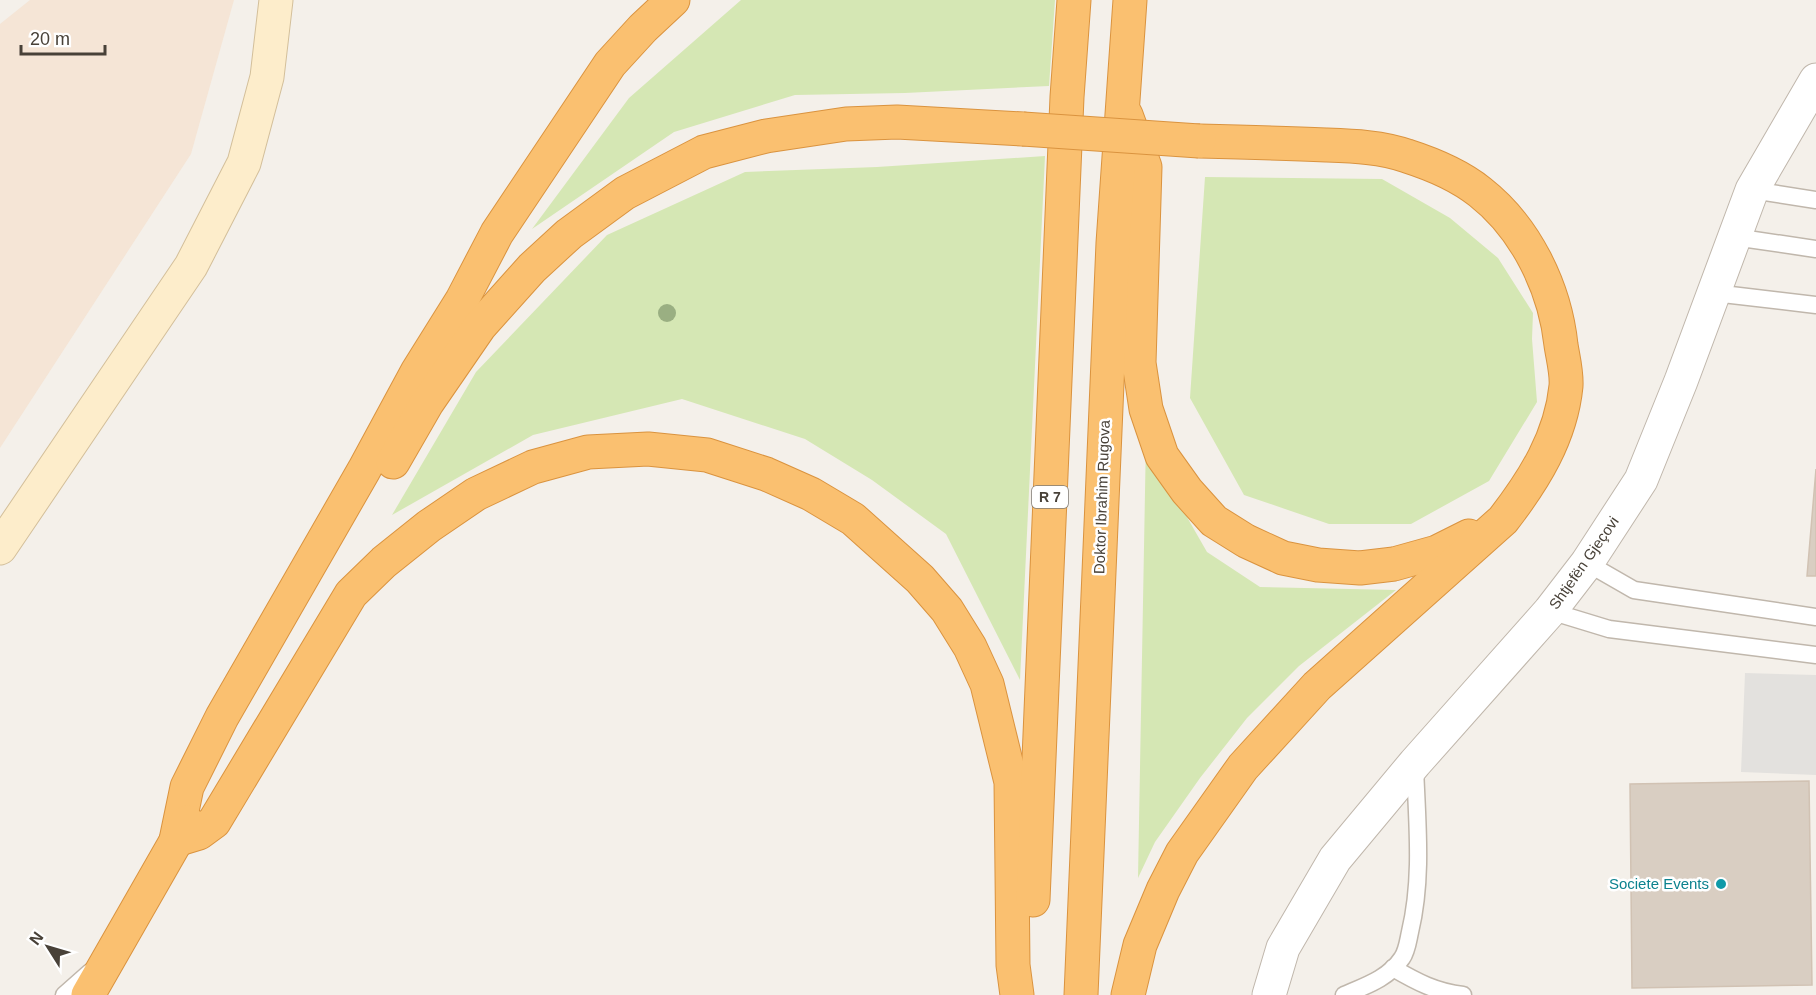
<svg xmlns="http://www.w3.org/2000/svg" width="1816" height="995" font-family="Helvetica,sans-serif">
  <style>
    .commercial { fill: #f5e5d6 }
    .green { fill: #d5e7b4 }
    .parking { fill: #e3e1de }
    .building { fill: #d9cec2; stroke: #d1c2b3; stroke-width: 1.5 }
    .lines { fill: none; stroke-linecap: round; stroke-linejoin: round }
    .service-casing { stroke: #c0b7ac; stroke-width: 19 }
    .tertiary-casing { stroke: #c0b7ac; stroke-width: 35 }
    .secondary-casing { stroke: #d3bf9a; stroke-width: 35 }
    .motorway-casing { stroke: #da933f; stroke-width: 35 }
    .service { stroke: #fff; stroke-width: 16 }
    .tertiary { stroke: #fff; stroke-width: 33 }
    .secondary { stroke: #fdedcb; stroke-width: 33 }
    .motorway { stroke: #fac070; stroke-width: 33 }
    .motorway-bridge-casing { stroke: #da933f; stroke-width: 35; stroke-linecap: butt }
    .motorway-bridge { stroke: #fac070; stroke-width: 33 }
    .tree { fill: #9aaf82 }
    .culture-dot { fill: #0f9aa8; stroke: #fff; stroke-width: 2 }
    .labels { text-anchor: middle; stroke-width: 5; stroke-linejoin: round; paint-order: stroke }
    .shield { fill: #fff; stroke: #7f7a74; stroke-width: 1.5 }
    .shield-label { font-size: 14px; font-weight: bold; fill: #484138 }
    .street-label { font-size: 15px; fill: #484138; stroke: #fff }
    .culture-label { font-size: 15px; fill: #0d838f; stroke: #fff; text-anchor: end }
  </style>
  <rect width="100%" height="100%" fill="#f4f0ea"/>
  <path class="commercial" d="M30,0h204l-43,154 -191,294v-424z"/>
  <g class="green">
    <path d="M741,0h314l-6,86 -144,7 -110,2 -121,37 -142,97 97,-131z"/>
    <path d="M1045,156l-25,524 -74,-146 -74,-54 -67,-41 -123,-40 -149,36 -141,80 84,-143 131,-137 138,-63 132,-5z"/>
    <path d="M1205,177l177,2 68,39 48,40 35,55 -1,26 5,63 -48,79 -78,43h-82l-85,-29 -54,-97z"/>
    <path d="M1146,437l18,40 43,75 53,35 136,3 -97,76 -52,52 -47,60 -45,64 -17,36z"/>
  </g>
  <path class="parking" d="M1745,673l71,2v100l-75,-3z"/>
  <g class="building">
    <path d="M1816,469v107h-9z"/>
    <path d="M1809,781l3,204 -180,3 -2,-204z"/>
  </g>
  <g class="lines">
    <g class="service-casing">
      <g id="service">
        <path d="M1752,190l64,10"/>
        <path d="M1734,237l82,12"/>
        <path d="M1714,293l102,12"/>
        <path d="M1587,563l47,27 182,27"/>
        <path d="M1550,611l59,18 207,26"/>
        <path d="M1393,968c24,14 43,24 70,27"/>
        <path d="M64,995l26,-23"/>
        <path d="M1344,995c21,-9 45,-17 58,-37 5,-7 6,-17 8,-26 13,-54 7,-110 5,-165"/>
      </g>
    </g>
    <g class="tertiary-casing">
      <path id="tertiary" d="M1269,995l14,-47 52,-89 80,-96 135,-152 37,-48 54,-83 40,-99 71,-191 64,-110"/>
    </g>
    <g class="secondary-casing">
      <path id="secondary" d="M0,548l191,-282 53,-103 23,-86 9,-77"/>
    </g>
    <g class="motorway-casing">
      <g id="motorway">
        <path d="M673,0l-30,28 -33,36 -113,169 -35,67 -45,72 -53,98 -142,247 -35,70 -11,53 23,-7 15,-11 137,-228 33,-32 45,-36 47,-32 57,-27 55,-15 60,-3 59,6 59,19 45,20 42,25 67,60 27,31 23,37 17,37 24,98 2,183 4,30"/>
        <path d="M1126,115l19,52 -6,196 7,46 16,47 25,35 27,30 32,20 37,17 35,7 42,3 34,-4 43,-12 32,-16"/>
        <path d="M393,462l34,-59 53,-77 52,-58 37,-34 56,-41 79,-41 62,-16 80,-12 51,-2 126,7"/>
        <path d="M1033,900l34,-803 7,-97"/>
        <path d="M88,995l99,-173"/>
        <path d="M1081,995l32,-752 17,-243"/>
        <path d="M1128,995l12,-50 23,-55 19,-37 61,-86 74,-81 186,-166c31,-40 58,-83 63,-134 1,-13 -3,-28 -5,-41 -6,-57 -35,-117 -81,-153 -20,-16 -48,-28 -73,-36 -25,-9 -54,-10 -81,-11 -42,-2 -84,-3 -127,-4"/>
      </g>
    </g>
    <use href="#service" class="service"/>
    <use href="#tertiary" class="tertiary"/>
    <use href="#secondary" class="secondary"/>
    <use href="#motorway" class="motorway"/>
    <g class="motorway-bridge-casing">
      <path id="motorway-bridge" d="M1023,129l176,12"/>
    </g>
    <use href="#motorway-bridge" class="motorway-bridge"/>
  </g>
  <circle class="tree" cx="667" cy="313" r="9"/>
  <circle class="culture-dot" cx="1721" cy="884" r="6"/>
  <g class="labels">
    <rect class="shield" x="1032" y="486" width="36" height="22" rx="4.5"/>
    <g class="shield-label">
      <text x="1050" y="502">R 7</text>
    </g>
    <g class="street-label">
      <text transform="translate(1102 497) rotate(-88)" y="5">Doktor Ibrahim Rugova</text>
      <text transform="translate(1584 563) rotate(-55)" y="5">Shtjefën Gjeçovi</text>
    </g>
    <g class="culture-label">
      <text x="1709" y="889">Societe Events</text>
    </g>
  </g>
  <g transform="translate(48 947) rotate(307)" stroke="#ffffff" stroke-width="4.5" paint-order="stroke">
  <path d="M0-4.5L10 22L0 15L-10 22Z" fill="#484138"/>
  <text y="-9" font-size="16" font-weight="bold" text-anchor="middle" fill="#484138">N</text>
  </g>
  <path d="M21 45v9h84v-9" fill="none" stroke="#484138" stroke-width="3"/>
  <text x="30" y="45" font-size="18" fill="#484138" stroke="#ffffff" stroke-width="4.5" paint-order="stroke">20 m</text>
</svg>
